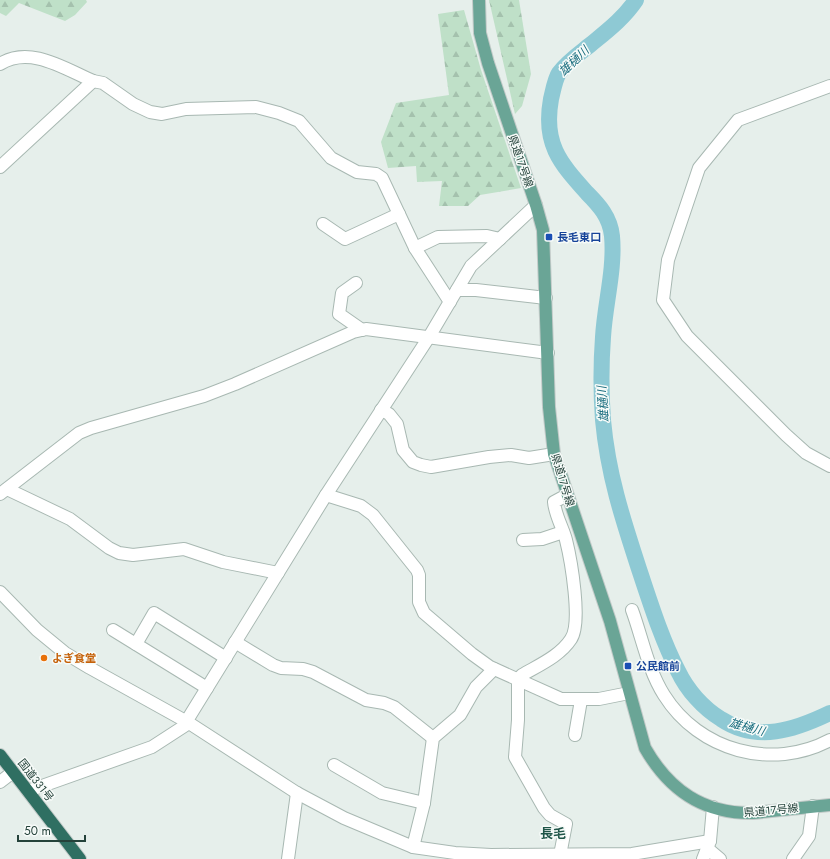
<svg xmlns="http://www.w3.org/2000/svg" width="830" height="859" font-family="Jost,'Noto Sans JP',sans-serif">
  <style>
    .forest { fill: url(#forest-firs) }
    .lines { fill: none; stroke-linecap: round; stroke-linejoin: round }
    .river { stroke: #8ec9d4; stroke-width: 16 }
    .minor-casing { stroke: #a8b8b2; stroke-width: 14 }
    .major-casing { stroke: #c2cac8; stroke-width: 14 }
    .highway-casing { stroke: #c2cac8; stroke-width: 14 }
    .minor { stroke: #fff; stroke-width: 12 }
    .major { stroke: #6aa596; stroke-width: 12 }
    .highway { stroke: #2f6f62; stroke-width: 12 }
    .transit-dot { fill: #1a4fb4; stroke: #f7fbf9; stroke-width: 1.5 }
    .food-dot { fill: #e8710a; stroke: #f7fbf9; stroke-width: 1.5 }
    .labels { text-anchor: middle; stroke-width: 3; stroke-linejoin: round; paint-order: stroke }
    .street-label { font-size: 11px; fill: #24423a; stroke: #f7fbf9 }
    .transit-label { font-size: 11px; font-weight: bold; fill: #164399; stroke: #f7fbf9; text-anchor: start }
    .food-label { font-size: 11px; font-weight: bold; fill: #c56008; stroke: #f7fbf9; text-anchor: start }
    .water-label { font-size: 12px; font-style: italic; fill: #1c6f80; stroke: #f7fbf9 }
    .quarter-label { font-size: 13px; font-weight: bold; fill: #1f5548; stroke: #f7fbf9 }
  </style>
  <defs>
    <pattern id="forest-firs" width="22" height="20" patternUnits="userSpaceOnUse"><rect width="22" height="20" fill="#bfe0c8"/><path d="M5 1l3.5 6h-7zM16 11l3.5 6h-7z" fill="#a4c1ad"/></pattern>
  </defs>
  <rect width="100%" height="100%" fill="#e6efeb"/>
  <g class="forest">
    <path d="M0,0h86l1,2 -12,13 -10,6 -46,-18 -13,13 -6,-3z"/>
    <path d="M489,0h30l12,74 -9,32 -7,8z"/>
    <path d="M464,10l17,60 40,118 -41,7 -12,11h-29l3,-25 -25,1 -1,-16 -28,2 -7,-26 15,-39 53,-8 -11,-81z"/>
  </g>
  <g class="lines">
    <path class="river" d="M636,0c-12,18 -29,31 -46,45 -10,8 -22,16 -31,28 -4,6 -6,18 -8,26 -8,44 8,63 36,94 12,12 23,24 25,43 3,34 -7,67 -9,101 -2,27 -2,56 0,83 5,55 20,100 37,152 11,33 22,68 38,99 9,19 25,37 43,48 36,24 74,11 109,-6"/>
    <g class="minor-casing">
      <g id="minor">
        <path d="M0,64c30,-19 65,5 93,17l10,2 30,21 17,8 12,2 24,-5 70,-2 23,6 20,8 32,37 26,14 19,2 6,4 33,70 35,54"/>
        <path d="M830,86l-92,34 -39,48 -31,92 -5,40 24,36 99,99 20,18 24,13"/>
        <path d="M0,167l93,-86"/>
        <path d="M323,224l22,15 54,-25"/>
        <path d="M415,248l23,-11 49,-1 13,3"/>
        <path d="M356,283l-14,10 -3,21 23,16"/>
        <path d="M457,290h19l70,8"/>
        <path d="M381,410l8,4 8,10 6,26 10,12 8,3 10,2 58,-10 22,-2 18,3 25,-4"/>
        <path d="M7,489l63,30 39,29 10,5 14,2 51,-6 39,13 55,11"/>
        <path d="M0,494l79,-61 12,-5 113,-32 31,-12 118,-52 13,-3 182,24"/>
        <path d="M326,495l35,11 12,9 44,55 2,5v27l5,11 48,41 18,13 71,32h38l30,-6"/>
        <path d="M523,540l19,-1 21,-7"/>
        <path d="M0,592l37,38 28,23 25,15 99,55 108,70 47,25 69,29 42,6 36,2 141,-1 78,-13"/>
        <path d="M632,610c10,27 16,60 32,85 35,56 108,76 166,45"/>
        <path d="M113,630l94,58"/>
        <path d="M235,642l38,23 8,3 22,1 10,3 53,28 18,3 10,4 39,31"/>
        <path d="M136,644l18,-31 72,45"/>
        <path d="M186,722l140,-227 103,-158 42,-71 65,-61"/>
        <path d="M575,735l6,-35"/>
        <path d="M334,765l48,28 42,10"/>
        <path d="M0,782l13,-10"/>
        <path d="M28,791l124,-44 37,-24"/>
        <path d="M413,847l11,-44 9,-65 27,-23 16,-28 18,-18"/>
        <path d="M707,848l13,11"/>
        <path d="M560,855l6,-31 -16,-9 -6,-7 -29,-51 3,-37v-41l4,-4c17,-10 38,-19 49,-36 11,-16 0,-79 -5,-99 -3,-12 -11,-25 -12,-38l13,-7"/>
        <path d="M288,859l9,-66"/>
        <path d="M703,859l7,-18 3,-34"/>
        <path d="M793,859l16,-23 4,-30"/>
      </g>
    </g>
    <g class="major-casing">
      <path id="major" d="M479,0l1,33 8,30 48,142 7,25 6,177 5,47 56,167 35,127c24,42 58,66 108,65l77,-8"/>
    </g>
    <g class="highway-casing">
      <path id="highway" d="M0,755l80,104"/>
    </g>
    <use href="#minor" class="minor"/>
    <use href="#major" class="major"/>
    <use href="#highway" class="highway"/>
  </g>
  <g class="transit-dot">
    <rect x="545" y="233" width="8" height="8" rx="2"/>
    <rect x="624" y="662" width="8" height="8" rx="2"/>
  </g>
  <circle class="food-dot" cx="44" cy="658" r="4"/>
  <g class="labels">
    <g class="street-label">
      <text transform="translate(521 161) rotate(71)" y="4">県道17号線</text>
      <text transform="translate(563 480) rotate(73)" y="4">県道17号線</text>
      <text transform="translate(36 780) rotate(52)" y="4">国道331号</text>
      <text transform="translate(771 810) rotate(-5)" y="4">県道17号線</text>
    </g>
    <g class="transit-label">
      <text x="557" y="241">長毛東口</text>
      <text x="636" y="670">公民館前</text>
    </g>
    <g class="food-label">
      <text x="52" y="662">よぎ食堂</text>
    </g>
    <g class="water-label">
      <text transform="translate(574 61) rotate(-44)" y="4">雄樋川</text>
      <text transform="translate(603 404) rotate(-94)" y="4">雄樋川</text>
      <text transform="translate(747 727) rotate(15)" y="4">雄樋川</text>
    </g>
    <g class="quarter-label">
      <text x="553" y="838">長毛</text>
    </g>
  </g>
  <path d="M18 835v6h67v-6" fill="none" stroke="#24423a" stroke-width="2"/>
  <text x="24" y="835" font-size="12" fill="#24423a" stroke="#f7fbf9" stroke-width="3" paint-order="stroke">50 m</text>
</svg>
